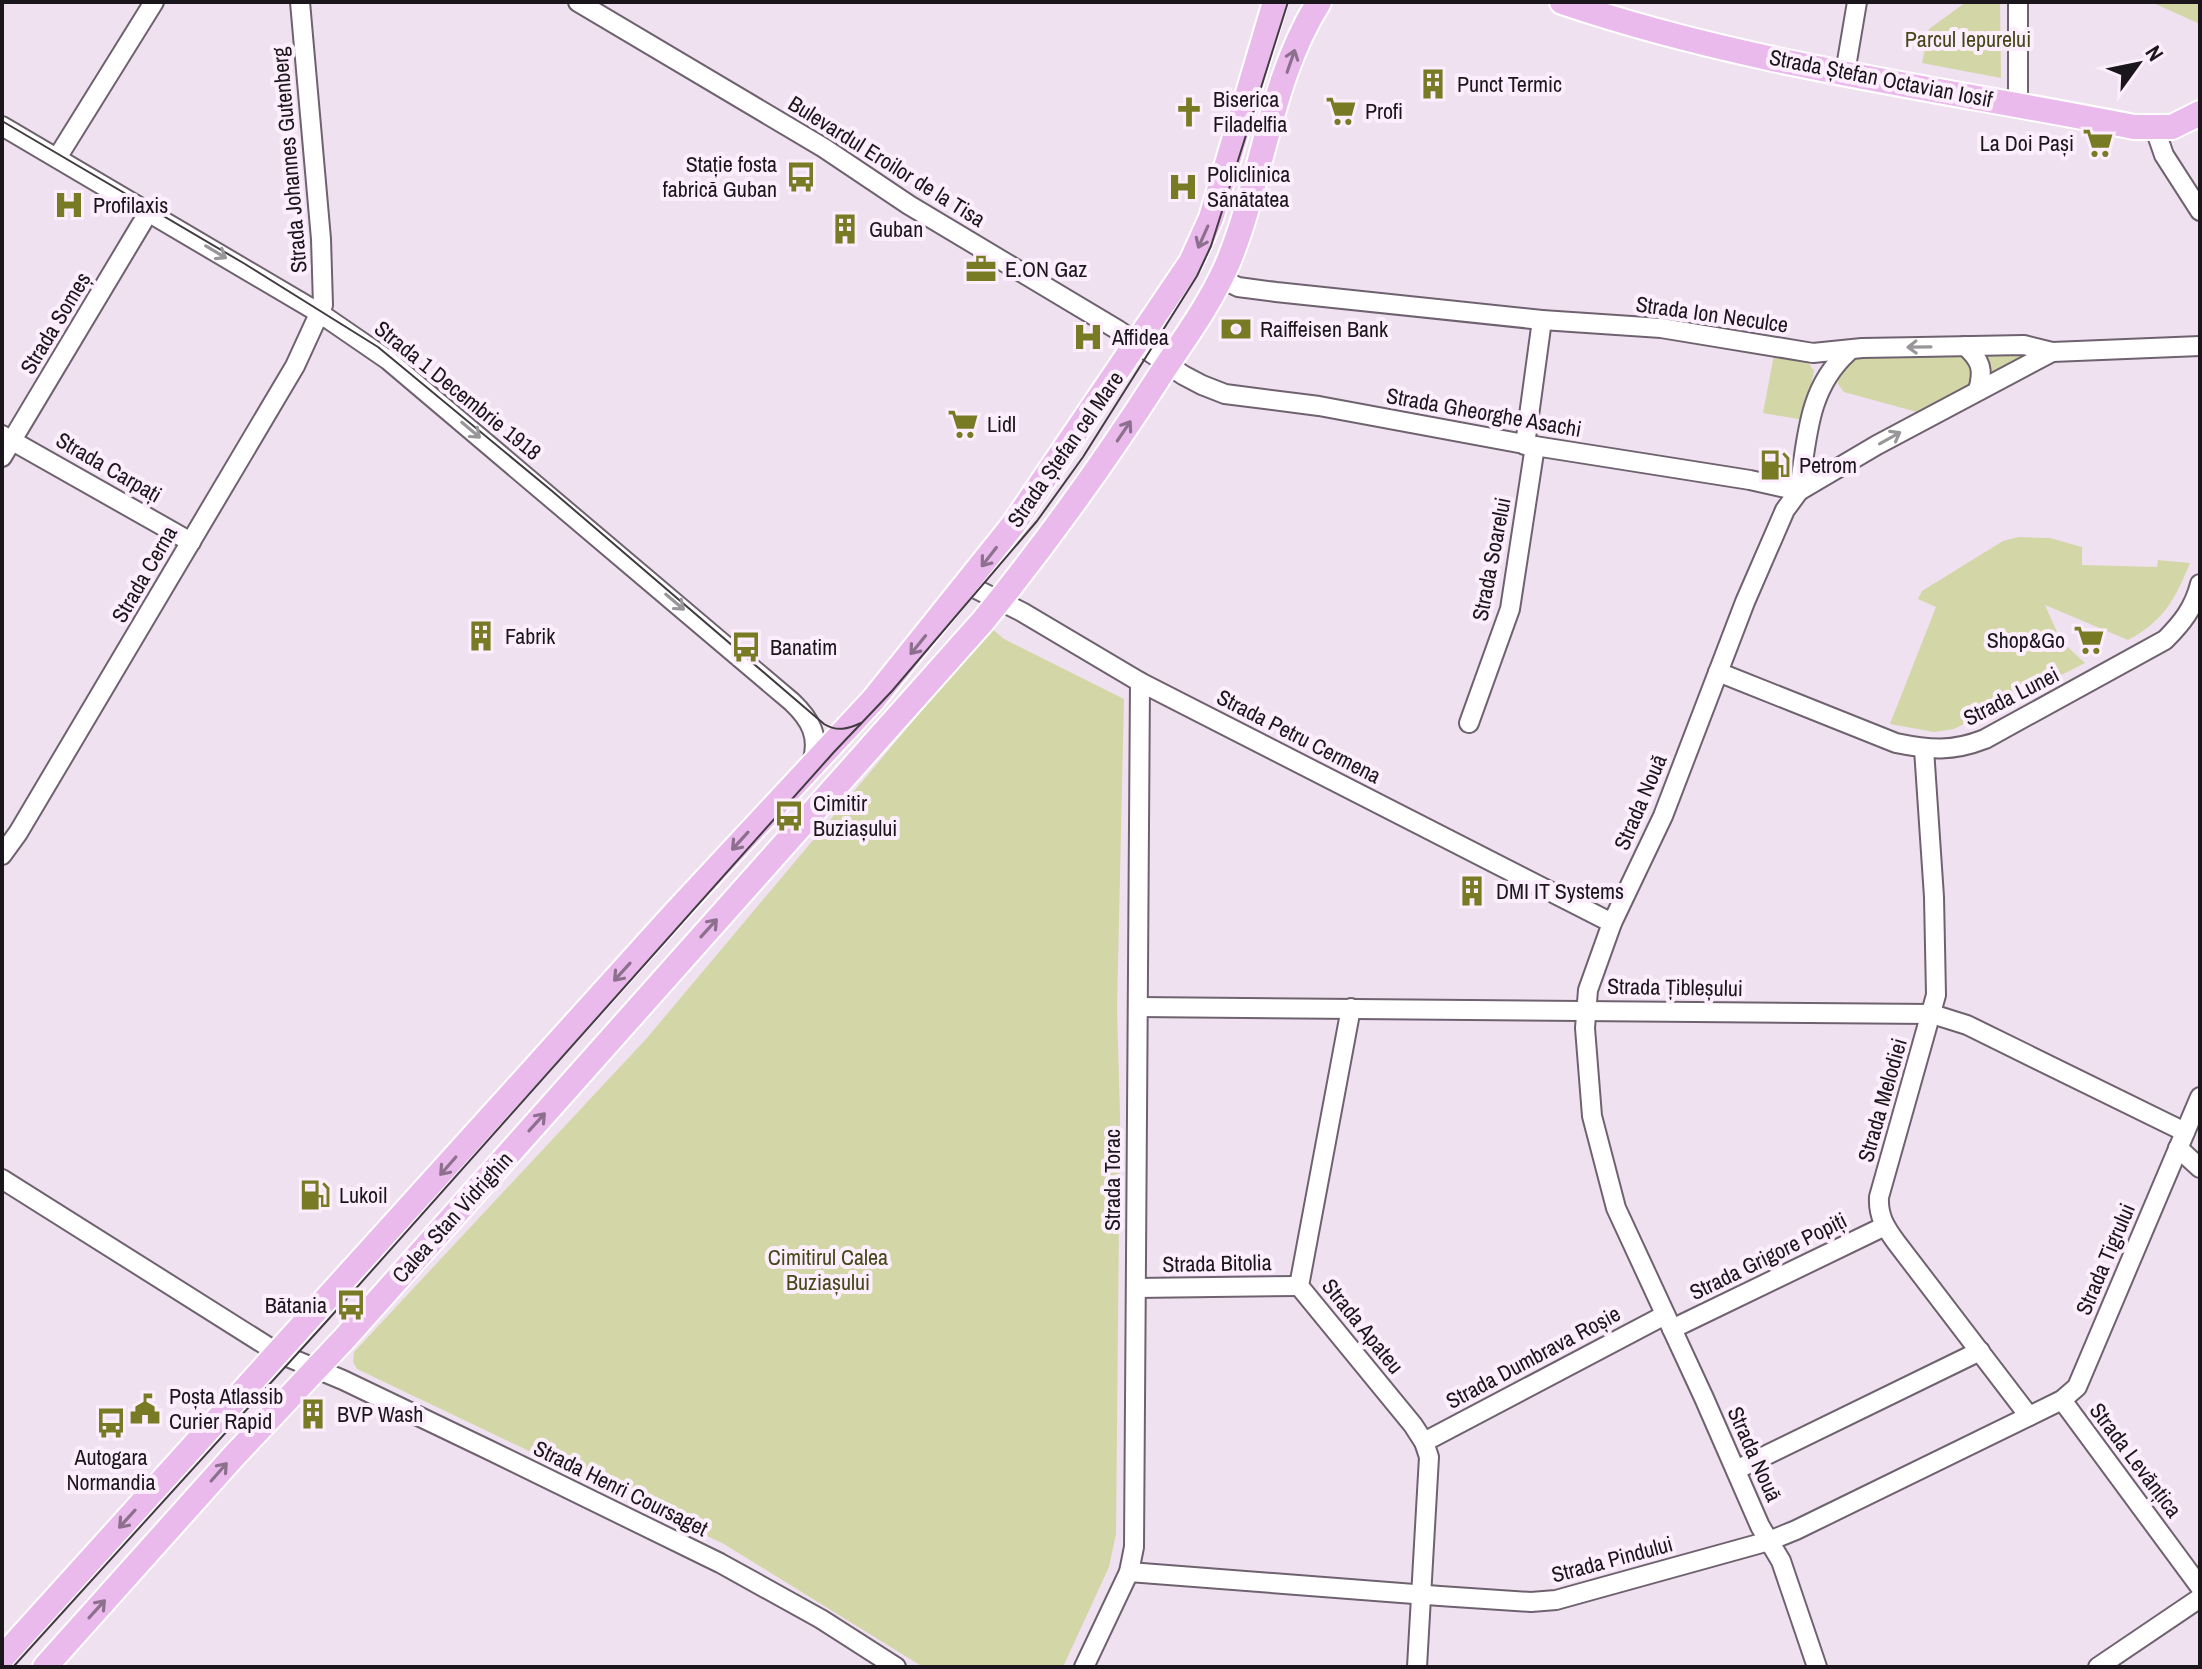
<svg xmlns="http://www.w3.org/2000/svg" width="2202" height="1669" font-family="'Archivo Narrow',sans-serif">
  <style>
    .green { fill: #d3d6a6 }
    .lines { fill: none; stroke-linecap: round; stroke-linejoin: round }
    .minor-casing { stroke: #6f626f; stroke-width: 22 }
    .major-casing { stroke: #fff; stroke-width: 28 }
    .minor { stroke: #fff; stroke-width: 18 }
    .major { stroke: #eabaec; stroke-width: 24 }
    .tram { stroke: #423c42; stroke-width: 2 }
    .oneway { stroke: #8d708e }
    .oneway2 { stroke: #989698 }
    .labels { text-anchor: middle; stroke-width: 8; stroke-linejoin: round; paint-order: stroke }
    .park-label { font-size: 22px; fill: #464719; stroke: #fdeefd }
    .street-label { font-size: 22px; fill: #1b161b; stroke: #fdeefd }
    .poi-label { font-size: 22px; fill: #1b161b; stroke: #fdeefd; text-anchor: start }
  </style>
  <rect width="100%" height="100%" fill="#f0e1f0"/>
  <g class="green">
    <path d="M1966,2h34l1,76 -79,-15 7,-34z"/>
    <path d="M2151,2h41l8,3v19z"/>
    <path d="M2024,353l1,6 -108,53 -73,-20 -6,-8c0,-14 12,-22 24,-28z"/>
    <path d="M1774,355l34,7 6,9 -10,49 -41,-7z"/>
    <path d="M2019,537l31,1 32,9v18l75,2 1,-7 32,3c-15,36 -26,58 -62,77l-83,-35 16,36 24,22 -131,66 -20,3 -44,-8 46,-117 -18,-8 4,-8 81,-50z"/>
    <path d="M991,628l13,11 120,60 -7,309 3,107 -4,419 -7,33 -46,100h-140l-199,-123 -367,-175 -4,-7 1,-10 293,-314z"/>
  </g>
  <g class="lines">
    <g class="minor-casing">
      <g id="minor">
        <path d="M578,2l246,146 85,57 209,125 65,45 19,10 23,9 94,12 216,40 215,34 49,11"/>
        <path d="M1845,73l12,-71"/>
        <path d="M2018,104v-102"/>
        <path d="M2,126l319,188 67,46 404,342c19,18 28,35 20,61"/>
        <path d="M2155,129l9,26 36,56"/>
        <path d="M57,158l97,-156"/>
        <path d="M1220,278l18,9 38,5 266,28 119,8 152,25 49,-5 58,-1 104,-2 28,7 148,-6"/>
        <path d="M1965,346c16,14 19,24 13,44"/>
        <path d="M2,435l189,107"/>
        <path d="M1525,445l17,-125"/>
        <path d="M2,457l146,-244"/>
        <path d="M1799,491c8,-51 8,-102 49,-139"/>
        <path d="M968,585l54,27 118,70 472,241"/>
        <path d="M1718,672l178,71c34,7 56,9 89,-4l180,-99c17,-17 29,-32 35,-56"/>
        <path d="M1469,723l41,-114 25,-163"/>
        <path d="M1924,749l10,148 2,98 -57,202c-1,19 6,30 17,45l133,174"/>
        <path d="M2,855l16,-22 277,-467 28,-61 -2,-66 -21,-237"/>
        <path d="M1138,1007l794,7 35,11 218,107"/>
        <path d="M1351,1008l-52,278 114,139 11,17 5,15 -12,210"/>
        <path d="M2178,1148l22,20"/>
        <path d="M2,1179l276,174 65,27 146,70 231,113 101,56 75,48"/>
        <path d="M1136,1288l163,-2"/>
        <path d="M1672,1329l213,-103"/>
        <path d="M2062,1400l138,187"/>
        <path d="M1424,1442l241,-127"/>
        <path d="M1736,1470l244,-119"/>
        <path d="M1129,1572l311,24 91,6 25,-2 213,-59 27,-11 266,-130 15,-13 123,-290"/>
        <path d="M1084,1667l45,-95 5,-25 6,-865"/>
        <path d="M1817,1667l-36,-106 -21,-35 -56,-128 -88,-190 -24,-92 -7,-88 3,-38 24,-67 51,-107 82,-214 40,-92 14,-19 78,-46 175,-93"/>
        <path d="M2098,1667l102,-69"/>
      </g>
    </g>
    <g class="major-casing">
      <g id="major">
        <path d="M1562,2c185,63 381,87 572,125h38l28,-14"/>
        <path d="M2,1658l672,-744 199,-214 140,-175 178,-263 20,-44 64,-216"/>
        <path d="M45,1667l188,-210 112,-119 638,-717c64,-79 123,-161 178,-247 23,-35 49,-70 66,-109 36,-85 42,-184 92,-263"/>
      </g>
    </g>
    <use href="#minor" class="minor"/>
    <use href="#major" class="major"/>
    <g class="tram">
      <path d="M2,121l243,143 133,83 174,144 272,233c13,8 24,5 37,-1"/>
      <path d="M13,1667l313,-345 508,-570 58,-61 145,-170 46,-64 114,-181 14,-30 77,-244"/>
    </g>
  </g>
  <defs><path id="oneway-shaft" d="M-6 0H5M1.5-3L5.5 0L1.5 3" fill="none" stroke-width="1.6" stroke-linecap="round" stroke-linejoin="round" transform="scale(2)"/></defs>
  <g class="oneway">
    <use href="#oneway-shaft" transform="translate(1291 61) rotate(-71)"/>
    <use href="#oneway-shaft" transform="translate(1203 237) rotate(114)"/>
    <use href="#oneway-shaft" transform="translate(1124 431) rotate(-56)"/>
    <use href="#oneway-shaft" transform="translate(989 557) rotate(128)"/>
    <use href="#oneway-shaft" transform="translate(918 645) rotate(129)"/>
    <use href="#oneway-shaft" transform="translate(740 841) rotate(132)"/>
    <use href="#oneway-shaft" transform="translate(709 928) rotate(-48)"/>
    <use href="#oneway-shaft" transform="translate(622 972) rotate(132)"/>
    <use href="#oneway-shaft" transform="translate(537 1122) rotate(-48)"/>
    <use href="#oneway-shaft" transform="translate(448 1166) rotate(131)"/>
    <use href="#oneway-shaft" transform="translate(219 1472) rotate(-49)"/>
    <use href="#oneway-shaft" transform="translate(127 1519) rotate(132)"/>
    <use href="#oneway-shaft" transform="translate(97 1609) rotate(-48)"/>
  </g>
  <g class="oneway2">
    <use href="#oneway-shaft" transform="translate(216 252) rotate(31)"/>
    <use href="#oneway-shaft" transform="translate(1919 347) rotate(179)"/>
    <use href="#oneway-shaft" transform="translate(471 430) rotate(40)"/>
    <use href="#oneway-shaft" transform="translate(1890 438) rotate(-29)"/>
    <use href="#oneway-shaft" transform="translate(675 602) rotate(40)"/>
  </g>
  <defs>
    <g id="building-bare" transform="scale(2.4)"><path d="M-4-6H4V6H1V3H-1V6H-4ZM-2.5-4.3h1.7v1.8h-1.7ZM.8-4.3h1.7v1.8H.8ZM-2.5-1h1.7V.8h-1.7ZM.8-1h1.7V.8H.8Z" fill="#797b24" stroke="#fdeefd" stroke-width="2.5" paint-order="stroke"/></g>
    <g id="supermarket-bare" transform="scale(2.4)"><path d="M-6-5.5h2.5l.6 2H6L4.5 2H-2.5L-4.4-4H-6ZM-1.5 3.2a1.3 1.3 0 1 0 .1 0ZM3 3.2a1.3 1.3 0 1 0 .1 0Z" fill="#797b24" stroke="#fdeefd" stroke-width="2.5" paint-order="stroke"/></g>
    <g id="church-bare" transform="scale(2.4)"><path d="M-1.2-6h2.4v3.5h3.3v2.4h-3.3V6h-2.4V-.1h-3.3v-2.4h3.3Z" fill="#797b24" stroke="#fdeefd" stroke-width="2.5" paint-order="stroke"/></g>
    <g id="bus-bare" transform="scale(2.4)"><path d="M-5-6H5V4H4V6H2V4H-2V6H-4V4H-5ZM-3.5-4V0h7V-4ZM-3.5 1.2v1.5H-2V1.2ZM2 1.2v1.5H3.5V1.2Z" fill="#797b24" stroke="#fdeefd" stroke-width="2.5" paint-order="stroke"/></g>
    <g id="hospital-bare" transform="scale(2.4)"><path d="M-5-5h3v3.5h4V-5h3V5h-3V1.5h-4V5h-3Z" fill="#797b24" stroke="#fdeefd" stroke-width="2.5" paint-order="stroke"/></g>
    <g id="office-bare" transform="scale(2.4)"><path d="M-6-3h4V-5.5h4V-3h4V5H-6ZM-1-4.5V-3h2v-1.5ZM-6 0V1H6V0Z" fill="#797b24" stroke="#fdeefd" stroke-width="2.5" paint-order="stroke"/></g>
    <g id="bank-bare" transform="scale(2.4)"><path d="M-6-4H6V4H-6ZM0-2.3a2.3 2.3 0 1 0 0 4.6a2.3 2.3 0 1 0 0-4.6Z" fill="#797b24" stroke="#fdeefd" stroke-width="2.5" paint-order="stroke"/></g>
    <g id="fuel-bare" transform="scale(2.4)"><path d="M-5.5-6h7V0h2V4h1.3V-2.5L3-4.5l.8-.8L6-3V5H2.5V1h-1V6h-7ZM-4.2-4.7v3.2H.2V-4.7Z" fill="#797b24" stroke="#fdeefd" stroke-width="2.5" paint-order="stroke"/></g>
    <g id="civic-bare" transform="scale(2.4)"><path d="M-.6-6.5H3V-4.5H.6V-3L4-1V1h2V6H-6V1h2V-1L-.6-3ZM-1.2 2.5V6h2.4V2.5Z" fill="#797b24" stroke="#fdeefd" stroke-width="2.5" paint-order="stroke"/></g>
  </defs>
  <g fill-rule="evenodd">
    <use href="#building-bare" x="1433" y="84"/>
    <use href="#supermarket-bare" x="1341" y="111"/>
    <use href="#church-bare" x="1189" y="112"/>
    <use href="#supermarket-bare" x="2098" y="143"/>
    <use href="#bus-bare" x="801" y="177"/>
    <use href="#hospital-bare" x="1183" y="187"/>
    <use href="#hospital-bare" x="69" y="205"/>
    <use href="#building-bare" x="845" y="229"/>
    <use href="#office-bare" x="981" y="269"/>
    <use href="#bank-bare" x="1236" y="329"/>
    <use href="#hospital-bare" x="1088" y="337"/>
    <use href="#supermarket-bare" x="963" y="424"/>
    <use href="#fuel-bare" x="1775" y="465"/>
    <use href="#building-bare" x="481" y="636"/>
    <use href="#supermarket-bare" x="2089" y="640"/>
    <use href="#bus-bare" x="746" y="647"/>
    <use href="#bus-bare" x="789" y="816"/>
    <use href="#building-bare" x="1472" y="891"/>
    <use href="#fuel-bare" x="315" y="1195"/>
    <use href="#bus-bare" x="351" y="1305"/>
    <use href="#civic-bare" x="145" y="1409"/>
    <use href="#building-bare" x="313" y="1414"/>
    <use href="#bus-bare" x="111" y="1423"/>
  </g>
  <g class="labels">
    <g class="park-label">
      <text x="1968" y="47">Parcul Iepurelui</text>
      <text x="828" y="1265">Cimitirul Calea<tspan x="828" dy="25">Buziașului</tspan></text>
    </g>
    <g class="street-label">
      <text transform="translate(1881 78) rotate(11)" y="8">Strada Ștefan Octavian Iosif</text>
      <text transform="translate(289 160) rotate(-95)" y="8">Strada Johannes Gutenberg</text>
      <text transform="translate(887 161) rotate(32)" y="8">Bulevardul Eroilor de la Tisa</text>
      <text transform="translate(1712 314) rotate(8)" y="8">Strada Ion Neculce</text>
      <text transform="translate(55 323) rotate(-59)" y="8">Strada Someș</text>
      <text transform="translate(458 390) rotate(39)" y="8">Strada 1 Decembrie 1918</text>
      <text transform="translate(1484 412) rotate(10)" y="8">Strada Gheorghe Asachi</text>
      <text transform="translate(1065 449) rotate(-55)" y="8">Strada Ștefan cel Mare</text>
      <text transform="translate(109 467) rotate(30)" y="8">Strada Carpați</text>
      <text transform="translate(1491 559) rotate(-79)" y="8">Strada Soarelui</text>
      <text transform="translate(144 574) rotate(-60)" y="8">Strada Cerna</text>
      <text transform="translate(2011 696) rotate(-27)" y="8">Strada Lunei</text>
      <text transform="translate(1299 736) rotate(27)" y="8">Strada Petru Cermena</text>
      <text transform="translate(1640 802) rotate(-67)" y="8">Strada Nouă</text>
      <text transform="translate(1675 987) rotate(1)" y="8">Strada Țibleșului</text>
      <text transform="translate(1882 1100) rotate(-74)" y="8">Strada Melodiei</text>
      <text transform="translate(1112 1180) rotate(-90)" y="8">Strada Torac</text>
      <text transform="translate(452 1217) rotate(-48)" y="8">Calea Stan Vidrighin</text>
      <text transform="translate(1768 1256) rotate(-26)" y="8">Strada Grigore Popiți</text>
      <text transform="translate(2105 1259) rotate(-67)" y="8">Strada Tigrului</text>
      <text transform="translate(1217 1263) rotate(-1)" y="8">Strada Bitolia</text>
      <text transform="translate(1363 1326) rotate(51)" y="8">Strada Apateu</text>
      <text transform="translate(1533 1357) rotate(-28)" y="8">Strada Dumbrava Roșie</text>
      <text transform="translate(1755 1454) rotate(66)" y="8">Strada Nouă</text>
      <text transform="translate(2136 1460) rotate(53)" y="8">Strada Levănțica</text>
      <text transform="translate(621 1488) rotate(26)" y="8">Strada Henri Coursaget</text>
      <text transform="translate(1612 1559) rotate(-15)" y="8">Strada Pindului</text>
    </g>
    <g class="poi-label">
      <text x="1457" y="92">Punct Termic</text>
      <text x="1213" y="107">Biserica<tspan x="1213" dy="25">Filadelfia</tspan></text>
      <text x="1365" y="119">Profi</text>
      <text x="2074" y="151" text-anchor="end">La Doi Pași</text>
      <text x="777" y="172" text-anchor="end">Stație fosta<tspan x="777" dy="25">fabrică Guban</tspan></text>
      <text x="1207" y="182">Policlinica<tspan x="1207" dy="25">Sănătatea</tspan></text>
      <text x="93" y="213">Profilaxis</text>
      <text x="869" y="237">Guban</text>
      <text x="1005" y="277">E.ON Gaz</text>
      <text x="1260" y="337">Raiffeisen Bank</text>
      <text x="1112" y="345">Affidea</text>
      <text x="987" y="432">Lidl</text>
      <text x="1799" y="473">Petrom</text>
      <text x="505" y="644">Fabrik</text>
      <text x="2065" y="648" text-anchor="end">Shop&amp;Go</text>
      <text x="770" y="655">Banatim</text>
      <text x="813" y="811">Cimitir<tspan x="813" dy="25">Buziașului</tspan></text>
      <text x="1496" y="899">DMI IT Systems</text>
      <text x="339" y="1203">Lukoil</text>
      <text x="327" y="1313" text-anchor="end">Bătania</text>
      <text x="169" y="1404">Poșta Atlassib<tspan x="169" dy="25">Curier Rapid</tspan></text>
      <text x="337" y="1422">BVP Wash</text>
      <text x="111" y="1465" text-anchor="middle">Autogara<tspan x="111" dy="25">Normandia</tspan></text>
    </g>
  </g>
  <rect width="2202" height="1669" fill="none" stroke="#1b161b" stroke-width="8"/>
  <g transform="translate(2138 64) rotate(57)" stroke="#fdeefd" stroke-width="6" paint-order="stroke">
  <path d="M0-6L14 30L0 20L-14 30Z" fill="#1b161b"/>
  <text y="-12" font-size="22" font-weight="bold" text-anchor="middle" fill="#1b161b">N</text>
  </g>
</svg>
